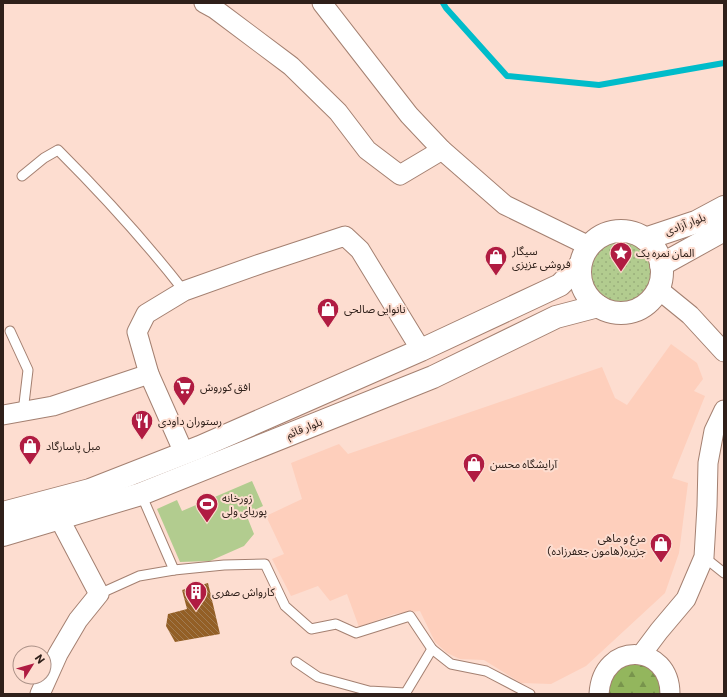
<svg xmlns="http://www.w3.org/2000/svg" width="727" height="697" font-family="Commissioner,'Noto Sans Arabic',sans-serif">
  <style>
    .built { fill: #fecfbc }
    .grass { fill: url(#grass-dots) }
    .forest { fill: url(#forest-firs) }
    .park { fill: #b2cc8f }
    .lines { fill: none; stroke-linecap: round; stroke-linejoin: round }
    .stream { stroke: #00bcca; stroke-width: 6 }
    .building { fill: url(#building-back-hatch) }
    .lane-casing { stroke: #a48071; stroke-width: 11 }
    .street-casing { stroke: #a48071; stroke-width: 21 }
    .primary-casing { stroke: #a48071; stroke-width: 24 }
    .lane { stroke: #fff; stroke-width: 9 }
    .street { stroke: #fff; stroke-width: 19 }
    .primary { stroke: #fff; stroke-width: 22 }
    .labels { text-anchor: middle; stroke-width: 4; stroke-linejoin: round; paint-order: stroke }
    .street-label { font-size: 11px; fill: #2f201a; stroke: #fdddd0 }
    .poi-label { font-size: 11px; fill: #2f201a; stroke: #fdddd0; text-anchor: start }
  </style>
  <defs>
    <pattern id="grass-dots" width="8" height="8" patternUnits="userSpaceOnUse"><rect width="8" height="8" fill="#b2cc8f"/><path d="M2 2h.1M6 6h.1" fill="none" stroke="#99af7b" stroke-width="1.8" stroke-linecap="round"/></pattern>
    <pattern id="forest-firs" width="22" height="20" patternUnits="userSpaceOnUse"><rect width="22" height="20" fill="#93b65d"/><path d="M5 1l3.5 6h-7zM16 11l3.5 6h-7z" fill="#78944c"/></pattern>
    <pattern id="building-back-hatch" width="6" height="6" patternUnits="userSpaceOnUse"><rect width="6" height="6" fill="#935f26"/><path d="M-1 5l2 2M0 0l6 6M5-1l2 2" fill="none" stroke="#a17b52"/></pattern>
  </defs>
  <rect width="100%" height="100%" fill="#fdddd0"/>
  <path class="built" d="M671,344l26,19 6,16 -9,12 11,5 -33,82 16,5 -9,70 -14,40 -79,73 -35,18 -30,-1 -37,-23 -24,-1 -13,-6 -12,-11 -15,-31 -26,3 -35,13 -12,-33 -17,7 -12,-15 -27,10 -19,-37 12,-5 -18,-38 36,-17 -11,-36 48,-19 9,10 254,-87 13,31 12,7z"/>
  <circle class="grass" cx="620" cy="272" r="33"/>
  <path class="forest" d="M631,664c25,0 26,10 32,30h-55c3,-17 6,-24 23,-30z"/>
  <path class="park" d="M252,481l11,25 -17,8 8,20 -10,12 -34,15 -30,1 -23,-53 20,-9 5,11z"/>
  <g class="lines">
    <path class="stream" d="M443,3l3,5 61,68 92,9 125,-22"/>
  </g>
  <path class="building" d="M208,583l12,51 -45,8 -9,-16 2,-12 19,-5 -5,-19z"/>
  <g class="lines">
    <g class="lane-casing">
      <g id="lane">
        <path d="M22,176l22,-18 14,-8c45,45 87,91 126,141"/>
        <path d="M10,331l18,39 -5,42"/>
        <path d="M141,494l33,76 50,-5 41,-1 20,42 26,23 25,-5 20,9 54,-17 22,33 19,15 35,7 44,23"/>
        <path d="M704,557l20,16"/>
        <path d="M99,594l40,-18 35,-6"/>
        <path d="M296,662l22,15 51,14 36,2"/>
        <path d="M405,694l27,-45"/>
      </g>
    </g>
    <g class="street-casing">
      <g id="street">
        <path d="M204,3l11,6 76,57 47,46 29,38 33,25 42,-25"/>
        <path d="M322,3l87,112 33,35 63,55 84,41"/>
        <path d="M658,289l32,26 34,37"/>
        <path d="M149,374l-12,-42 9,-18 38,-23 76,-27 85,-28 15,14 61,100"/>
        <path d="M3,415l50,-9 96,-32 35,79"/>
        <path d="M641,655l18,-24 27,-32 18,-42 3,-51 1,-43 6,-32 10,-21"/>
        <path d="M40,694l18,-40 20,-34 21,-26 -40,-76"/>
        <path d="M599,694c3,-54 71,-51 71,0"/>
      </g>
    </g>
    <g class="primary-casing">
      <g id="primary">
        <circle cx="621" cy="272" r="41"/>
        <path d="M645,239l51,-17 28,-15"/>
        <path d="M661,265l63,-35"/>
        <path d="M3,513l87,-23 110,-43 221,-97 139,-65 20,-20"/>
        <path d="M3,535l138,-41 292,-117 123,-60 42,-11"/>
      </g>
    </g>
    <use href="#lane" class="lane"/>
    <use href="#street" class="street"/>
    <use href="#primary" class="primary"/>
  </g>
  <defs>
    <g id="sight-pin" transform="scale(1.15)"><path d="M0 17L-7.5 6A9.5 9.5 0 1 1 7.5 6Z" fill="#b01c42" stroke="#fdddd0"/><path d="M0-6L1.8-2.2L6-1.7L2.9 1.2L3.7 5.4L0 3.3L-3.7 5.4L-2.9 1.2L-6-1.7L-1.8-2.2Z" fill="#fff"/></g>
    <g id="shop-pin" transform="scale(1.15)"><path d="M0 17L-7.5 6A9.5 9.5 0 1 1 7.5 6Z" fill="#b01c42" stroke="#fdddd0"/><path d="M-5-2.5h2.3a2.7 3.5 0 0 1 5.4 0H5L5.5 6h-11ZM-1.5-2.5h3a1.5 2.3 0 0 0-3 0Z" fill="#fff"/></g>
    <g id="supermarket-pin" transform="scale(1.15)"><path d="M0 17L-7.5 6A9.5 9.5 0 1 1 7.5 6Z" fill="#b01c42" stroke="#fdddd0"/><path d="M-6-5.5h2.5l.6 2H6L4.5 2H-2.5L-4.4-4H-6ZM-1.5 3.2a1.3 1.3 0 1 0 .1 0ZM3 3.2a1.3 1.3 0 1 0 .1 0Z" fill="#fff"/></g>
    <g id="restaurant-pin" transform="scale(1.15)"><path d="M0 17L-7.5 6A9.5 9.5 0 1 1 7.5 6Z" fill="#b01c42" stroke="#fdddd0"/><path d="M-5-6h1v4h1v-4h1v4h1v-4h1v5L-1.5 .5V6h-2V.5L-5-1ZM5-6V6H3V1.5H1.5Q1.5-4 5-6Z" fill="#fff"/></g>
    <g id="stadium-pin" transform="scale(1.15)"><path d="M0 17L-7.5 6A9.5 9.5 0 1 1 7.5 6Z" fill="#b01c42" stroke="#fdddd0"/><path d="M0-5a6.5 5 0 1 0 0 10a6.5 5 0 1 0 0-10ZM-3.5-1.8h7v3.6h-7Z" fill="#fff"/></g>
    <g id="building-pin" transform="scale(1.15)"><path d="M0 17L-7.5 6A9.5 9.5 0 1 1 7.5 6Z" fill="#b01c42" stroke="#fdddd0"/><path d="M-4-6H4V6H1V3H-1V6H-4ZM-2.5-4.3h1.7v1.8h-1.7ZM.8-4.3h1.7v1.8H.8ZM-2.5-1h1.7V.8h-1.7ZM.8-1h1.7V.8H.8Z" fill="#fff"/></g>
  </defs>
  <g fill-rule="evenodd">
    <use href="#sight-pin" x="621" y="253"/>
    <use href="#shop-pin" x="496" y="257"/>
    <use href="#shop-pin" x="328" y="309"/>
    <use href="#supermarket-pin" x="184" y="387"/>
    <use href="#restaurant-pin" x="142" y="421"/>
    <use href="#shop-pin" x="30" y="446"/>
    <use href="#shop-pin" x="474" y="464"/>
    <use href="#stadium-pin" x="207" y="504"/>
    <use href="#shop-pin" x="661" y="544"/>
    <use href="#building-pin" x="196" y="592"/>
  </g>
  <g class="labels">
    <g class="street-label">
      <text transform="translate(685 224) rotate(-21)" y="4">بلوار آزادی</text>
      <text transform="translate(304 428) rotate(-22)" y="4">بلوار قائم</text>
    </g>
    <g class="poi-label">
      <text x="512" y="255">سیگار<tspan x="512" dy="13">فروشی عزیزی</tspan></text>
      <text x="636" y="257">المان نمره یک</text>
      <text x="344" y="313">نانوایی صالحی</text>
      <text x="200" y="391">افق کوروش</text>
      <text x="158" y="425">رستوران داودی</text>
      <text x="46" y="450">مبل پاسارگاد</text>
      <text x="490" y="468">آرایشگاه محسن</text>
      <text x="222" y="502">زورخانه<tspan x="222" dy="13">پوریای ولی</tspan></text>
      <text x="646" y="542" text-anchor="end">مرغ و ماهی<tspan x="646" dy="13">جزیره(هامون جعفرزاده)</tspan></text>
      <text x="212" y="596">کارواش صفری</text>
    </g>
  </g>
  <rect width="727" height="697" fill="none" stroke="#2f201a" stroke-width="8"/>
  <g transform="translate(32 665) rotate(53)"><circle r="19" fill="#fdddd0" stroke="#ab9187"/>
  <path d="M0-3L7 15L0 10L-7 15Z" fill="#b01c42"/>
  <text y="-6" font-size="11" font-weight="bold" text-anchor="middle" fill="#2f201a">N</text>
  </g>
</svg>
